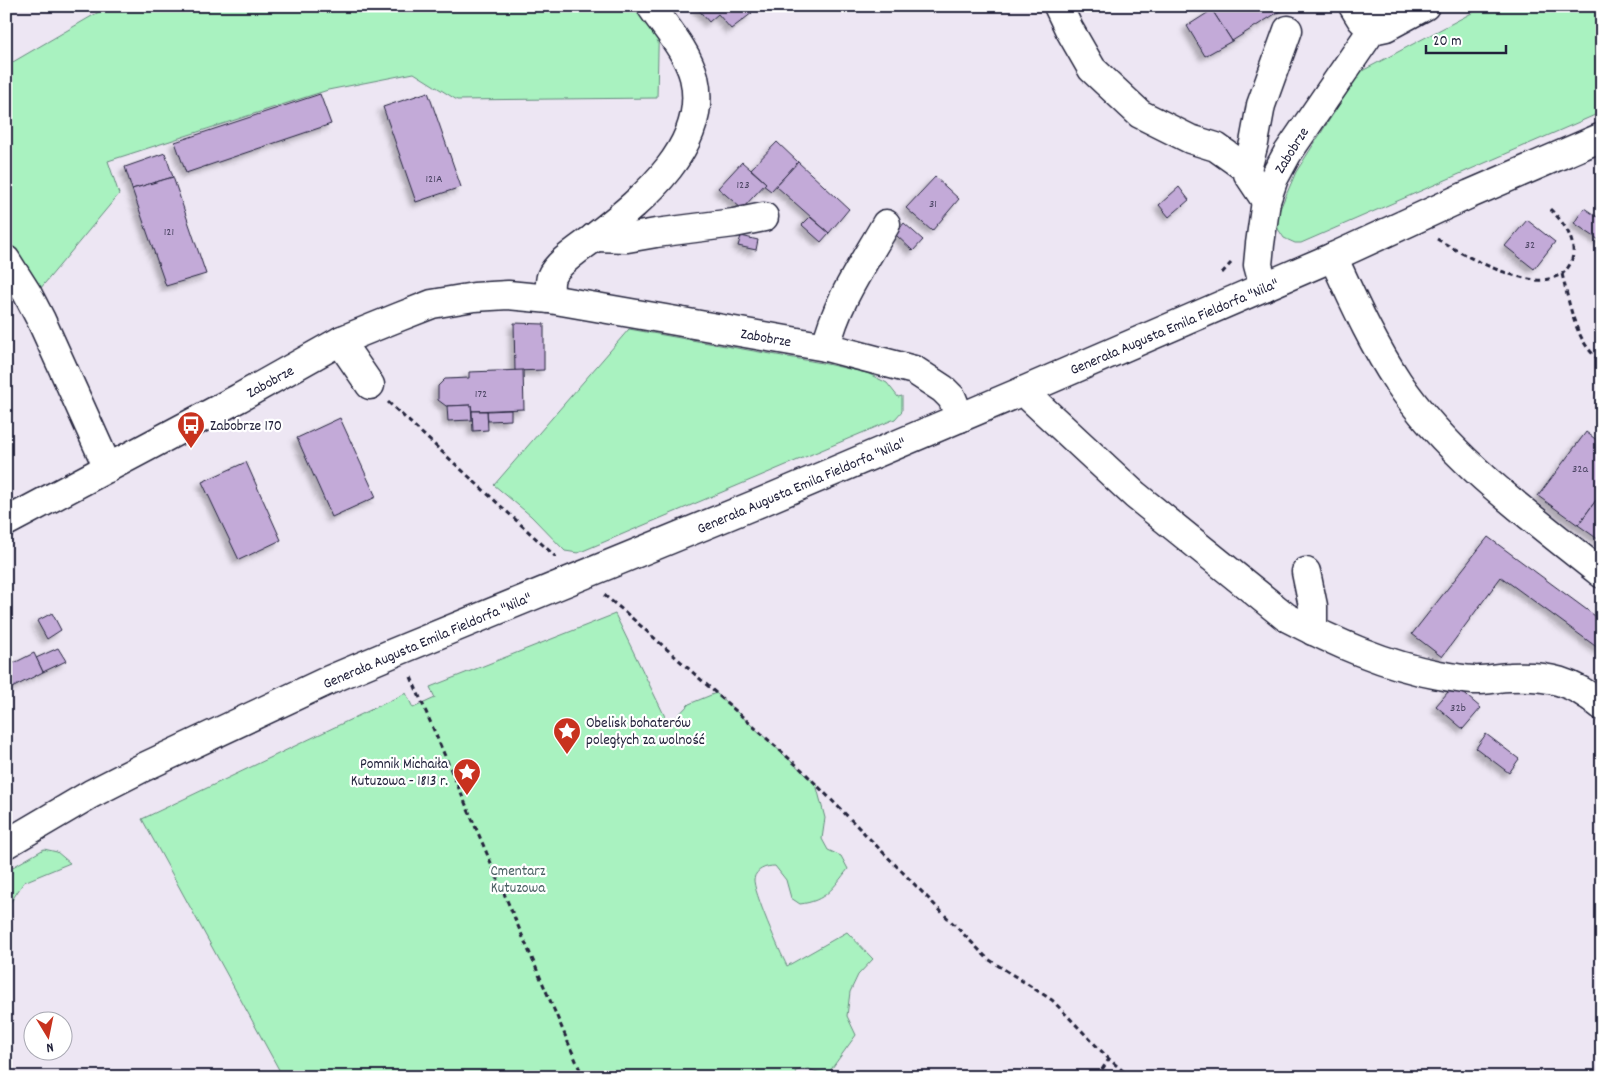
<svg xmlns="http://www.w3.org/2000/svg" width="1608" height="1083" font-family="Dekko,sans-serif">
  <style>
    .green { fill: #a9f2c0; stroke: #668a7e }
    .building { fill: #c3aad8; stroke: #22223b; filter: url(#shadow) }
    .lines { fill: none; stroke-linecap: round; stroke-linejoin: round }
    .minor-casing { stroke: #22223b; stroke-width: 31 }
    .major-casing { stroke: #22223b; stroke-width: 31 }
    .path { stroke: #22223b; stroke-width: 3; stroke-dasharray: 5 4; stroke-linecap: butt }
    .minor { stroke: #fff; stroke-width: 28 }
    .major { stroke: #fff; stroke-width: 28 }
    .labels { text-anchor: middle; stroke-width: 4.5; stroke-linejoin: round; paint-order: stroke }
    .number-label { font-size: 12px; fill: #4a4462 }
    .street-label { font-size: 15px; fill: #22223b; stroke: #fff }
    .poi-label { font-size: 15px; fill: #22223b; stroke: #fff; text-anchor: start }
    .park-label { font-size: 15px; fill: #4a6063; stroke: #fff }
  </style>
  <defs>
    <filter id="shadow"><feDropShadow dx="-4.5" dy="4.5" stdDeviation="2.5" flood-color="#0004"/></filter>
  </defs>
  <rect width="100%" height="100%" fill="#ede6f3"/>
  <filter id="ink" filterUnits="userSpaceOnUse"><feTurbulence type="fractalNoise" baseFrequency=".02" numOctaves="2"/><feDisplacementMap in="SourceGraphic" scale="10" xChannelSelector="R" yChannelSelector="G"/><feConvolveMatrix kernelMatrix="1 2 1 2 8 2 1 2 1" color-interpolation-filters="sRGB"/></filter>
  <g filter="url(#ink)">
    <g class="green">
      <path d="M109,6h550l-2,92 -200,2 -43,-27 -86,17 -220,71 11,33 -79,95 -34,-50v-173z"/>
      <path d="M1485,6h117v106l-301,131h-6l-11,-5 -6,-9 -1,-13 19,-44 64,-100z"/>
      <path d="M629,329l193,34 45,10 20,10 11,14 4,-1v15l-7,8 -317,134 -13,-2 -34,-35 -37,-31z"/>
      <path d="M615,614l54,111 20,-21 27,-11 100,91 9,34 -3,21 6,11 13,6 7,13c-15,19 -22,32 -48,35l-9,-6 -5,-18 -11,-14c-9,0 -19,3 -21,13 -1,12 26,73 33,87l60,-34 26,27 -15,16 -8,17 -3,24 9,19 -29,40 -19,-6 -13,2 2,6h-514l-141,-258 264,-126 7,15 22,-10 -5,-11z"/>
      <path d="M44,849l13,3 13,11 -46,19 -18,27v-38z"/>
    </g>
    <g class="building">
      <path d="M699,6h47l6,7 -21,16 -13,-15 -9,8 -12,-14z"/>
      <path d="M1219,6h69l-56,35 -20,-31z"/>
      <path d="M1212,10l20,31 -27,15 -18,-30z"/>
      <path d="M428,92l33,95 -45,15 -33,-95z"/>
      <path d="M320,94l11,30 -145,49 -11,-31z"/>
      <path d="M777,142l21,20 -27,29 -8,-6 3,-2 -15,-14z"/>
      <path d="M165,153l8,24 -41,12 -7,-22z"/>
      <path d="M742,162l24,21 -24,26 -24,-21z"/>
      <path d="M798,162l51,47 -20,24 -53,-47z"/>
      <path d="M173,177l33,97 -40,12 -34,-97z"/>
      <path d="M935,177l24,22 -27,32 -26,-23z"/>
      <path d="M1179,187l10,13 -20,17 -10,-12z"/>
      <path d="M1584,208l18,12v22l-28,-19z"/>
      <path d="M810,217l19,16 -8,9 -19,-17z"/>
      <path d="M1527,220l28,22 -21,27 -29,-23z"/>
      <path d="M904,223l19,17 -10,11 -18,-17z"/>
      <path d="M741,236l17,4 -2,10 -18,-4z"/>
      <path d="M514,323l30,1v46l-29,1z"/>
      <path d="M523,370l1,39 -52,2 -1,-6 -25,1 -8,-6v-14l7,-7 24,-1v-6z"/>
      <path d="M471,405l1,15 -24,1 -1,-15z"/>
      <path d="M511,410v10l-23,1 -1,-10z"/>
      <path d="M472,411h15l1,19 -15,1z"/>
      <path d="M340,418l36,79 -44,20 -35,-79z"/>
      <path d="M1586,432l16,12v48l-24,33 -40,-29z"/>
      <path d="M246,462l35,78 -42,20 -37,-78z"/>
      <path d="M1602,492v50l-24,-17z"/>
      <path d="M1488,537l114,84v30l-101,-74 -59,80 -30,-23z"/>
      <path d="M52,613l9,17 -14,9 -10,-18z"/>
      <path d="M58,648l8,13 -23,11 -7,-14z"/>
      <path d="M34,653l9,19 -37,19v-24z"/>
      <path d="M1454,685l27,23 -18,21 -27,-23z"/>
      <path d="M1486,734l33,25 -10,14 -33,-25z"/>
    </g>
    <g class="lines">
      <g class="minor-casing">
        <g id="minor">
          <path d="M1058,6l11,23 23,40 48,45 50,25 26,8 31,22 1,5 18,27"/>
          <path d="M1353,6l8,13 11,11"/>
          <path d="M1372,30l14,-3 39,-21"/>
          <path d="M1247,169l7,-26 7,-38 27,-75"/>
          <path d="M595,237l32,1 29,-5 78,-10 30,-6"/>
          <path d="M1333,257c20,43 39,86 65,125 52,77 132,134 204,192"/>
          <path d="M6,260l21,33 14,27 67,148"/>
          <path d="M1264,287l-6,-22 2,-21 6,-43 8,-23 13,-24 85,-124 13,-24"/>
          <path d="M550,299c0,-6 -1,-16 1,-22 6,-15 33,-31 45,-41 47,-37 114,-91 98,-159 -7,-26 -28,-49 -43,-71"/>
          <path d="M342,340l6,13 22,32"/>
          <path d="M826,347c10,-45 38,-84 60,-123"/>
          <path d="M1023,391l112,104 151,122c48,25 99,48 153,58 11,2 22,4 34,5 13,1 25,-3 37,-3 38,-2 63,4 92,29"/>
          <path d="M6,522l233,-124 103,-58 57,-23 33,-13 42,-7 34,-2 42,4 276,48 88,23 29,19 9,9 8,20"/>
          <path d="M1306,572l7,34v25"/>
        </g>
      </g>
      <g class="major-casing">
        <path id="major" d="M6,844l85,-50 53,-27 185,-87 64,-27 366,-150 264,-112 310,-134 137,-63 132,-57"/>
      </g>
      <g class="path">
        <path d="M1550,209c18,17 35,45 12,65"/>
        <path d="M1437,239c28,17 66,37 99,41 9,1 17,-2 26,-6 8,31 13,69 40,88"/>
        <path d="M1222,273l9,-10"/>
        <path d="M388,402l168,155"/>
        <path d="M604,595l20,16 177,158 187,190 64,41 57,59 21,18"/>
        <path d="M411,677l172,400"/>
        <path d="M1097,1077l12,-18"/>
      </g>
      <use href="#minor" class="minor"/>
      <use href="#major" class="major"/>
    </g>
  </g>
  <defs>
    <g id="bus-pin" transform="scale(1.4375)"><path d="M0 17L-7.5 6A9.5 9.5 0 1 1 7.5 6Z" fill="#c8321e" stroke="#fff"/><path d="M-5-6H5V4H4V6H2V4H-2V6H-4V4H-5ZM-3.5-4V0h7V-4ZM-3.5 1.2v1.5H-2V1.2ZM2 1.2v1.5H3.5V1.2Z" fill="#fff"/></g>
    <g id="sight-pin" transform="scale(1.4375)"><path d="M0 17L-7.5 6A9.5 9.5 0 1 1 7.5 6Z" fill="#c8321e" stroke="#fff"/><path d="M0-6L1.8-2.2L6-1.7L2.9 1.2L3.7 5.4L0 3.3L-3.7 5.4L-2.9 1.2L-6-1.7L-1.8-2.2Z" fill="#fff"/></g>
  </defs>
  <g fill-rule="evenodd">
    <use href="#bus-pin" x="191" y="425"/>
    <use href="#sight-pin" x="567" y="731"/>
    <use href="#sight-pin" x="467" y="772"/>
  </g>
  <g class="labels">
    <g class="number-label">
      <text x="434" y="182">121A</text>
      <text x="743" y="188">123</text>
      <text x="933" y="207">31</text>
      <text x="169" y="235">121</text>
      <text x="1530" y="248">32</text>
      <text x="481" y="397">172</text>
      <text x="1580" y="472">32a</text>
      <text x="1458" y="711">32b</text>
    </g>
    <g class="street-label">
      <text transform="translate(1291 150) rotate(-58)" y="5">Zabobrze</text>
      <text transform="translate(1174 326) rotate(-23)" y="5">Generała Augusta Emila Fieldorfa "Nila"</text>
      <text transform="translate(766 337) rotate(10)" y="5">Zabobrze</text>
      <text transform="translate(270 381) rotate(-29)" y="5">Zabobrze</text>
      <text transform="translate(801 485) rotate(-23)" y="5">Generała Augusta Emila Fieldorfa "Nila"</text>
      <text transform="translate(427 640) rotate(-23)" y="5">Generała Augusta Emila Fieldorfa "Nila"</text>
    </g>
    <g class="poi-label">
      <text x="210" y="430">Zabobrze 170</text>
      <text x="586" y="727">Obelisk bohaterów<tspan x="586" dy="17">poległych za wolność</tspan></text>
      <text x="448" y="768" text-anchor="end">Pomnik Michaiła<tspan x="448" dy="17">Kutuzowa - 1813 r.</tspan></text>
    </g>
    <g class="park-label">
      <text x="518" y="875">Cmentarz<tspan x="518" dy="17">Kutuzowa</tspan></text>
    </g>
  </g>
  <rect width="1608" height="1083" fill="none" stroke="#fff" stroke-width="25"/>
  <rect x="12" y="12" width="1583" height="1058" fill="none" stroke="#22223b" stroke-width="2" filter="url(#ink)"/>
  <g transform="translate(48 1036) rotate(170)"><circle r="24" fill="#ffffff" stroke="#a7a7b1"/>
  <path d="M0-4L9 19L0 12L-9 19Z" fill="#c8321e"/>
  <text y="-8" font-size="14" font-weight="bold" text-anchor="middle" fill="#22223b">N</text>
  </g>
  <path d="M1426 45v8h80v-8" fill="none" stroke="#22223b" stroke-width="2.5"/>
  <text x="1433" y="45" font-size="15" fill="#22223b" stroke="#ffffff" stroke-width="4" paint-order="stroke">20 m</text>
</svg>
